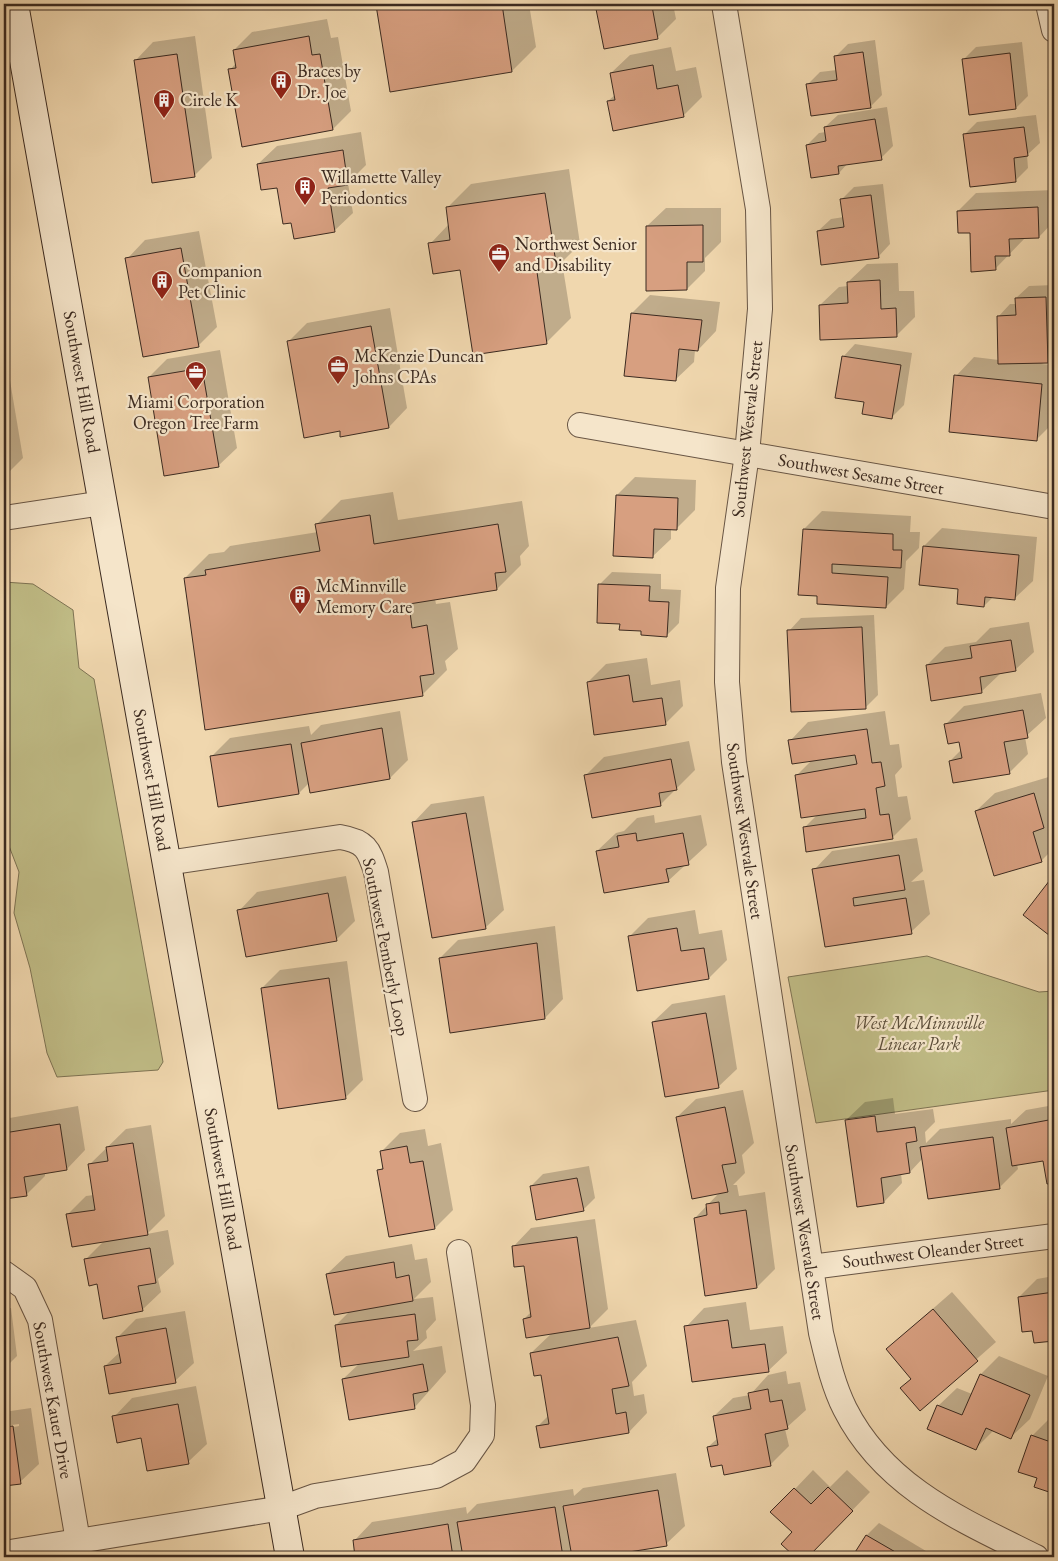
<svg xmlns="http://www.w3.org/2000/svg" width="1058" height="1561" font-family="'EB Garamond',serif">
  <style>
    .green { fill: #c0bc86; stroke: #7e7353 }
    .shadow { fill: #0003 }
    .building { fill: #d79f80; stroke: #3b2a20 }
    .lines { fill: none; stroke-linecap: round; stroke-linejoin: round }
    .street-casing { stroke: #685544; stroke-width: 26 }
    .secondary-casing { stroke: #3b2a20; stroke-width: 30 }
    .street { stroke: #f5e5ca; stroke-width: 24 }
    .secondary { stroke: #f5e5ca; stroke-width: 28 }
    .labels { text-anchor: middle; stroke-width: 4.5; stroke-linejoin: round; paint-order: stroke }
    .poi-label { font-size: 18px; fill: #3b2a20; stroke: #f5e5ca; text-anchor: start }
    .street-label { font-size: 18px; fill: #3b2a20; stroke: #f5e5ca }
    .park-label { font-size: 18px; font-style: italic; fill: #5c4e3a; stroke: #f5e5ca }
  </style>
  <rect width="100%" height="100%" fill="#f0d7ae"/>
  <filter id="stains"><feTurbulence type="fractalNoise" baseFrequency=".004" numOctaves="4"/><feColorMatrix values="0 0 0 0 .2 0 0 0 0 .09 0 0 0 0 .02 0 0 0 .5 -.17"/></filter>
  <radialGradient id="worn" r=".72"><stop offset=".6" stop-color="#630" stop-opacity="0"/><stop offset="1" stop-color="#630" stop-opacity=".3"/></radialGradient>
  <g class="green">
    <path d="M4,582l29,2 40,26 6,58 15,11 69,383 -5,8 -101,7 -10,-24 -17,-85 -16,-55 5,-41 -15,-39z"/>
    <path d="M927,956l112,36 15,-1v99l-238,33 -28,-146z"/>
  </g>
  <g class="shadow">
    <path d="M379,4h150l7,43 -24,24 -135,-66z"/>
    <path d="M597,4h76l3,15 -18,18 -54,10z"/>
    <path d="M327,19l4,19 7,-1 13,74 -18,18 -103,-59 6,-7 -2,-13 18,-18z"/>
    <path d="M195,36l17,122 -18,18 -59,-115 18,-19z"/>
    <path d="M875,40l7,55 -12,12 -62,-23 12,-12 17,-2 -2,-13 13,-13z"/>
    <path d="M1022,42l6,54 -12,12 -53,-48 13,-13z"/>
    <path d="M671,47l5,24 20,-4 6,30 -18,18 -70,14 -6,-28 8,-7 -5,-21 19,-18z"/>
    <path d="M887,107l6,39 -12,12 -33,5 -9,10 -32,-28 12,-12 7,-1 -1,-5 13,-12z"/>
    <path d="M1036,115l4,28 -13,12 1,13 -12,12 -51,-46 12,-12z"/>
    <path d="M361,132l5,33 -18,18 5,30 -19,18 -42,-10 -14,-35 -20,-22 19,-18z"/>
    <path d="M569,169l11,75 -18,18 9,56 -24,24 -117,-98 19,-20 -2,-16 24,-24z"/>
    <path d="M883,184l7,60 -12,13 -60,-26 13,-12 13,-2 -2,-18 12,-12z"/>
    <path d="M1054,190v31l-15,16h-13l-31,32 -37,-58 18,-18z"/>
    <path d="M666,208h55v34l-16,16v13l-18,18 -40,-63z"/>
    <path d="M199,231l18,96 -19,19 -71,-87 18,-19z"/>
    <path d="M898,263l1,28h15l1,26 -18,18 -77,-30 19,-18 9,-1v-4l19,-18z"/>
    <path d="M1054,285v70l-7,7 -6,2 13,1v57l-18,18 -80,-64 18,-19 25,3 -1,-43 12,-13h7l-1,-6 13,-12z"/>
    <path d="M650,295l70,7 -4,29 -18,19h-3l-1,12 -19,18 -43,-67z"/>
    <path d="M390,308l17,100 -18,19 -48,3 -53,-88 19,-19z"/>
    <path d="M855,344l57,9 -8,52 -12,12 -27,-16 -22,-44z"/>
    <path d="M4,345l19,113 -19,19z"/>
    <path d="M220,350l17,98 -19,18 -69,-89 18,-18z"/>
    <path d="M635,477l61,3 -1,30 -19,19h-5v10l-19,18 -35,-62z"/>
    <path d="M393,492l5,28 124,-19 7,45 -9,10 1,9 -24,24 -62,10 1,5 14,-2 8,47 -13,12 2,9 -24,24 -217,34 -21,-150 24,-24 15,-2 6,-6 88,-14 -1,-8 24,-24z"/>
    <path d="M822,511l89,5 -1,16h10l-1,16 -13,13 -2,28 -18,18 -68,-12 -14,-66z"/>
    <path d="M942,528l95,9 -4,44 -19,18 -21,-2 -9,9 -24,-18 -36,-42z"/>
    <path d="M612,572l49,2v15l20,1 -2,33 -12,12 -46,-12 -21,-39z"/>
    <path d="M874,615l4,80 -12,12 -77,-76 12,-13z"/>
    <path d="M1029,622l5,30 -19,18 -15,4 -19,18 -54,-27 18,-18 31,-5 14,-14z"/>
    <path d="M647,658l4,27 29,-5 3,26 -18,18 -77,-42 18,-18z"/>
    <path d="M1041,693l5,25 -21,19 3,17 -18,18 -60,-11 11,-11 -1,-9 -14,-17 18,-18z"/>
    <path d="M400,711l8,49 -18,18 -81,5 -10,10 -88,-36 19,-19 79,-12 2,9 10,-10z"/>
    <path d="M885,711l5,34 9,-1 3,23 -7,8 3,22 9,-1 4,23 -19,19 -88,-10 13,-13 -21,-39 16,-16 -22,-19 18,-19z"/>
    <path d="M689,741l6,29 -34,34 -75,-29 18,-18z"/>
    <path d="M1052,776l2,6v34l-2,2 2,30 -13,13 -65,-50 19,-18z"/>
    <path d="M484,796l20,114 -19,18 -72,-105 18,-19z"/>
    <path d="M654,815l1,8 46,-8 6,30 -39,36 -71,-30 19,-18 8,-2 13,-13z"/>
    <path d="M917,838l6,33 -12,11 13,-2 6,34 -19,18 -85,14 -12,-76 18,-19z"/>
    <path d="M346,876l9,45 -19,19 -97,-29 18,-19z"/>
    <path d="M1054,877v60l-29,-22z"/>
    <path d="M695,910l4,24 23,-4 5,30 -18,18 -80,-41 19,-19z"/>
    <path d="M555,926l8,73 -18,19 -105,-60 18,-18z"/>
    <path d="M1054,946v9l-4,-4z"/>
    <path d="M347,961l16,119 -18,18 -83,-110 18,-18z"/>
    <path d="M725,995l12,74 -19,18 -65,-65 19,-18z"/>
    <path d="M743,1090l11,53 -12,12 3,18 -12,12h4l2,11 26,-4 10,77 -18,18 -62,-69 25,-26 -43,-75 19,-18z"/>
    <path d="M893,1098l2,16 38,-5 2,13 -10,10 1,11 14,-14 71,-10v5l15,-14 28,-5v77l-6,1 -4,-24 -27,5 1,5 -19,19 -76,-30 -13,14 -9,1 1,10 -18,19 -26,3 -12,-85 19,-18z"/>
    <path d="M78,1106l7,44 -18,19 -22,3v4l-18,18 -23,4v-79z"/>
    <path d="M151,1125l14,91 -18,18 21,-4 6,34 -16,15 3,13 -19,18 -44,-27 -13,-23 20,-20 -37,-26 18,-18 8,-1 -5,-30 37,-36z"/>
    <path d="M425,1129l3,17 13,-3 12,67 -18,18 -56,-57 5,-5 -3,-14 19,-19z"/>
    <path d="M589,1166l6,32 -12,12 -52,-24 12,-12z"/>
    <path d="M595,1219l13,90 -19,19 47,-8 11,46 -15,16 2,14 10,-2 3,19 -18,19 -88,15 -3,-21 11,-11 -7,-42 -11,-20 21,-20 -28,-14 7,-7 -6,-48 -12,-17 18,-19z"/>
    <path d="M412,1244l3,16 12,-2 4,24 -17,17 19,-2 3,23 -10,11 1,7 -14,13 29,-5 4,26 -31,35 -72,-28 17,-16 -24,-38 14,-14 -23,-37 19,-18z"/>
    <path d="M1054,1276v63l-19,3 -2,-12 -14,-33 18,-18z"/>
    <path d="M952,1292l44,50 -76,67 -18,-21 10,-10 -25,-29z"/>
    <path d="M746,1302l4,28 33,-4 4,27 -19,18 -82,-44 18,-19z"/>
    <path d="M11,1308l6,48 -13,13v-60z"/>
    <path d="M185,1311l9,52 -19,18 -70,-15 15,-14 -2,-15 18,-18z"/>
    <path d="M999,1356l49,20 -18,43 -19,18 -17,-7 -18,18 -38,-42 19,-18 15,6 9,-20z"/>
    <path d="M786,1371l2,13 12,-2 6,28 -21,19 4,17 -19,19 -47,-2 -15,-16 10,-9 -4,-22 19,-18 17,-3 18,-20z"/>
    <path d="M196,1386l11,58 -19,18 -46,-25 -28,-20 18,-19z"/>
    <path d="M31,1408l8,56 -19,18 -16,3v-56l15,-3v-2l-15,2v-14z"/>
    <path d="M1051,1417l3,2v69l-3,4 -13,-14 -6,-42z"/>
    <path d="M813,1470l17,17 17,-17 23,22 -63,65h-10l-15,-13 11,-12 2,-43z"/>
    <path d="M676,1473l9,53 -19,18 -76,13h-17l-1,-4 -4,4h-211l-3,-16 18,-19 94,-15 1,7 10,-10 96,-15 1,7 9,-8z"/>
    <path d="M879,1523l52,31 -1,3h-77l14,-22z"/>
  </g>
  <g class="building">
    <path d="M382,4h120l10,68 -122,20 -14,-87z"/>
    <path d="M595,4h71l-14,2 6,33 -54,10z"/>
    <path d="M309,36l3,19 8,-1 13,76 -91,17 -14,-78 8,-1 -3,-18z"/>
    <path d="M863,52l8,56 -60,8 -5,-32 31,-4 -3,-24z"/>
    <path d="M1010,53l6,56 -47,6 -7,-56z"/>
    <path d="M177,54l18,123 -43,6 -18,-123z"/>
    <path d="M653,65l4,24 21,-4 6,32 -71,14 -6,-30 8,-1 -5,-27z"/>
    <path d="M875,119l7,41 -44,6 1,8 -28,4 -5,-33 20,-4 -2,-14z"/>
    <path d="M1024,127l4,29 -14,2 2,24 -46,5 -7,-53z"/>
    <path d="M343,150l5,35 -20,3 7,44 -41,7 -3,-16 -8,1 -6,-36 -16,2 -4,-26z"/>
    <path d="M545,193l12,76 -20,3 10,72 -74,11 -13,-85 -27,4 -5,-31 22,-3 -4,-33z"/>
    <path d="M871,195l8,63 -58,7 -4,-34 27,-4 -4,-28z"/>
    <path d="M1038,207l1,31 -30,1 1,17h-15l1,14 -25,2 -1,-39h-12l-1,-22z"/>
    <path d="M703,225v37h-16v28l-41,1v-65z"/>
    <path d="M181,248l18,99 -56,10 -18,-99z"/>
    <path d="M880,280l1,29 15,-1 1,29 -77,3 -1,-35 29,-2 -1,-21z"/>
    <path d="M1046,297l2,66 -50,1 -1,-48 19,-1 -1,-17z"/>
    <path d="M631,313l71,7 -4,31 -19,-2 -3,32 -52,-5z"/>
    <path d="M371,326l18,102 -49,9v-6l-36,7 -17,-97z"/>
    <path d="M842,356l59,9 -9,54 -30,-5 2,-12 -29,-4z"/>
    <path d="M202,368l17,99 -55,9 -16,-99z"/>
    <path d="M954,375l88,9 -5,57 -88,-9z"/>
    <path d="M616,495l62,3 -1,32 -23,-1 -1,29 -40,-2z"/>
    <path d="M370,515l4,29 124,-20 8,48 -11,1 2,17 -88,14 3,24 15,-3 7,49 -14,2 3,20 -218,34 -21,-152 22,-3 -1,-5 115,-19 -5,-27z"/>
    <path d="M803,529l90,5v16h9l-1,18 -69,-4v9l56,4 -2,31 -69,-4v-8l-19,-1z"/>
    <path d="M923,546l96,9 -4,45 -30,-3 -1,10 -27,-3 1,-15 -39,-4z"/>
    <path d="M598,584l52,2 -1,15 20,1 -2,35 -26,-2v-4l-22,-1 1,-6 -23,-1z"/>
    <path d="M862,627l4,82 -75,3 -4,-82z"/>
    <path d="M1011,640l5,31 -36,6 2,16 -51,8 -5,-36 46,-7 -2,-12z"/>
    <path d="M629,675l4,27 29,-4 4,27 -72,10 -7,-53z"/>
    <path d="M1023,710l5,28 -24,4 6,32 -57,9 -4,-22 13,-3 -3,-16 -11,2 -4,-20z"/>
    <path d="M382,728l8,51 -80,14 -9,-50z"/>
    <path d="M867,729l5,34 9,-1 4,24 -9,2 4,27 9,-1 4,25 -87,13 -3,-25 63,-9 -1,-9 -64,9 -6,-43 62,-11 -2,-9 -63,9 -4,-24z"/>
    <path d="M291,744l8,50 -81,13 -8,-51z"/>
    <path d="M671,759l6,31 -18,3 2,13 -69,12 -8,-43z"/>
    <path d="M1034,793l10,35 -11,4 9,30 -48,14 -19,-65z"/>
    <path d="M466,813l20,116 -54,9 -20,-116z"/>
    <path d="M636,833l1,8 46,-8 6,32 -23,4 3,13 -65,11 -8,-42 23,-4 -2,-11z"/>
    <path d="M899,855l6,35 -52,8 1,8 52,-8 6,36 -87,13 -13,-78z"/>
    <path d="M1053,876h1v63l-31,-24z"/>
    <path d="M328,893l9,48 -91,16 -9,-47z"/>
    <path d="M677,928l4,23 23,-3 5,31 -72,12 -9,-55z"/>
    <path d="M537,943l8,76 -95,14 -11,-75z"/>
    <path d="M329,978l17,121 -68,10 -17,-121z"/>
    <path d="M706,1013l13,75 -54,9 -13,-75z"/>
    <path d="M725,1107l11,56 -14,2 6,27 -36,7 -16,-82z"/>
    <path d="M875,1116l2,16 38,-5 2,14 -11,2 4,30 -29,5 3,25 -27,4 -12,-87z"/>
    <path d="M1054,1119v64l-7,1 -4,-23 -31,5 -6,-38z"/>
    <path d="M60,1124l7,46 -43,7 3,19 -23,3v-66z"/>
    <path d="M993,1137l7,52 -72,10 -8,-52z"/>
    <path d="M133,1143l15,92 -76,12 -6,-33 29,-4 -7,-46 20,-3 -2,-14z"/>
    <path d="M407,1146l3,17 13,-2 12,68 -46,8 -12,-67 6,-1 -3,-18z"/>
    <path d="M577,1178l7,33 -48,9 -6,-34z"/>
    <path d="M719,1202l1,12 26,-4 11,78 -52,8 -11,-78 13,-3 -1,-11z"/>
    <path d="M577,1237l13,91 -64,10 -3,-19 8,-2 -7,-51 -10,1 -2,-21z"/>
    <path d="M150,1248l6,35 -18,3 5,25 -40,8 -6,-35 -8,2 -5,-27z"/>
    <path d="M394,1262l2,16 13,-3 4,26 -79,14 -8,-41z"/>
    <path d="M1054,1292v49l-20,2 -2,-12 -10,1 -4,-35z"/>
    <path d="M933,1309l45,52 -58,50 -20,-23 11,-9 -25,-30z"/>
    <path d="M415,1314l3,26 -11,1 2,16 -68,10 -6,-42z"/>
    <path d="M728,1320l4,28 33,-4 4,28 -77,10 -8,-56z"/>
    <path d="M166,1328l10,55 -67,11 -5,-28 17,-3 -5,-26z"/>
    <path d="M618,1337l11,49 -17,3 4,25 10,-2 3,21 -89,15 -4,-22 13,-2 -8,-49 -7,1 -4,-23z"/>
    <path d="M423,1364l5,27 -15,3 2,15 -66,11 -7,-41z"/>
    <path d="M980,1374l50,21 -19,44 -25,-11 -10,22 -49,-21 10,-24 25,10z"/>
    <path d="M768,1389l2,13 12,-2 6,29 -23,5 6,32 -47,9 -2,-10 -11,2 -4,-20 11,-2 -5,-29 38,-7 -3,-16z"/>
    <path d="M178,1404l11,60 -42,7 -6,-33 -24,5 -5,-27z"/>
    <path d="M1054,1425v62l-2,6 -18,-6 3,-9 -19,-6 13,-37 17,6z"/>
    <path d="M13,1426l8,58 -17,2v-59z"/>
    <path d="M828,1487l25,24 -45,46h-13l-14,-13 11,-12 -22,-20 24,-24 17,16z"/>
    <path d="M658,1490l9,56 -70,11h-25l-9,-51z"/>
    <path d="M555,1507l8,50h-100l-6,-35z"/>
    <path d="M448,1524l5,33h-98l-2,-17z"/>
    <path d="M866,1535l38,22h-52z"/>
  </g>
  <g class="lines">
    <g class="street-casing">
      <g id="street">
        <path d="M724,4l34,205 2,100 -13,145 -19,134 -1,94 7,80 87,571c6,25 12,52 24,76 40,79 117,111 191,148"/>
        <path d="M1048,4l6,26"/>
        <path d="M580,425l474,82"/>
        <path d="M4,518l99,-15"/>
        <path d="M167,863l173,-26c25,4 29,12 36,35l39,227"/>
        <path d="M811,1267l243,-31"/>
        <path d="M4,1273l21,15 15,32 38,221"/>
        <path d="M4,1553l278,-45 33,-12 121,-20 28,-15 18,-26 1,-30 -24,-153"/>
      </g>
    </g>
    <g class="secondary-casing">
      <path id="secondary" d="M14,4l276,1553"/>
    </g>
    <use href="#street" class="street"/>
    <use href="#secondary" class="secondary"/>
  </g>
  <defs>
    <g id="building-pin" transform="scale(1.125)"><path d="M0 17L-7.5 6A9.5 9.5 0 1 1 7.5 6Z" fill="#8f2418" stroke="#f5e5ca"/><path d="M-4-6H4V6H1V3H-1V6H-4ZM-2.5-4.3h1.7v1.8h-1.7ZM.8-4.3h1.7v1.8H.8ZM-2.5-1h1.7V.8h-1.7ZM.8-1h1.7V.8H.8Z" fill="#fff"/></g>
    <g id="office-pin" transform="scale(1.125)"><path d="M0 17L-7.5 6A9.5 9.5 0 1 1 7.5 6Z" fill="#8f2418" stroke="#f5e5ca"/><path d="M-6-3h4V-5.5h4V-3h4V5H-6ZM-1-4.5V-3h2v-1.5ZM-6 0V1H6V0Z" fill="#fff"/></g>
  </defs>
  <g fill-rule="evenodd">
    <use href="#building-pin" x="281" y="81"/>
    <use href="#building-pin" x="164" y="100"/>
    <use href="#building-pin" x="305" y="187"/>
    <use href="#office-pin" x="499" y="254"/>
    <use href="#building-pin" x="162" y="281"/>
    <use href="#office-pin" x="338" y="366"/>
    <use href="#office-pin" x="196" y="372"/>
    <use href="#building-pin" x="300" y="596"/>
  </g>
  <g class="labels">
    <g class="poi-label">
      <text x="297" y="77">Braces by<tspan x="297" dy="21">Dr. Joe</tspan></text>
      <text x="180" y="106">Circle K</text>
      <text x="321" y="183">Willamette Valley<tspan x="321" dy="21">Periodontics</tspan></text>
      <text x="515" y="250">Northwest Senior<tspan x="515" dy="21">and Disability</tspan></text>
      <text x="178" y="277">Companion<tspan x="178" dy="21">Pet Clinic</tspan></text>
      <text x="354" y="362">McKenzie Duncan<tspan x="354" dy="21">Johns CPAs</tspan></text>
      <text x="196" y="408" text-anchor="middle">Miami Corporation<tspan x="196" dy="21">Oregon Tree Farm</tspan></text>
      <text x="316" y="592">McMinnville<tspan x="316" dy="21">Memory Care</tspan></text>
    </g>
    <g class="street-label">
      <text transform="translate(82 382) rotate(80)" y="6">Southwest Hill Road</text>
      <text transform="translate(747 429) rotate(-84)" y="6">Southwest Westvale Street</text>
      <text transform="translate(861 474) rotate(10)" y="6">Southwest Sesame Street</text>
      <text transform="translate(152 780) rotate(80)" y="6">Southwest Hill Road</text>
      <text transform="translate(745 831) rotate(82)" y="6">Southwest Westvale Street</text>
      <text transform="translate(386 947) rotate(79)" y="6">Southwest Pemberly Loop</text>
      <text transform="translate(223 1179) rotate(80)" y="6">Southwest Hill Road</text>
      <text transform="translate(805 1232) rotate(81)" y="6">Southwest Westvale Street</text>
      <text transform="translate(933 1251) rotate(-7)" y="6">Southwest Oleander Street</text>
      <text transform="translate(53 1400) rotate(80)" y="6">Southwest Kauer Drive</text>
    </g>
    <g class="park-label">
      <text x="919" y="1029">West McMinnville<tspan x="919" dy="21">Linear Park</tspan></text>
    </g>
  </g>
  <rect width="1058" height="1561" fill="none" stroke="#f0d7ae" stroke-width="20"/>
  <rect x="5" y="5" width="1048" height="1551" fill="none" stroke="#3b2a20" stroke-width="2.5"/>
  <rect x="10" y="10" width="1038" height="1541" fill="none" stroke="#3b2a20"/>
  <rect width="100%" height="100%" filter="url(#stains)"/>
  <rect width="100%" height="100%" fill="url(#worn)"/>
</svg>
